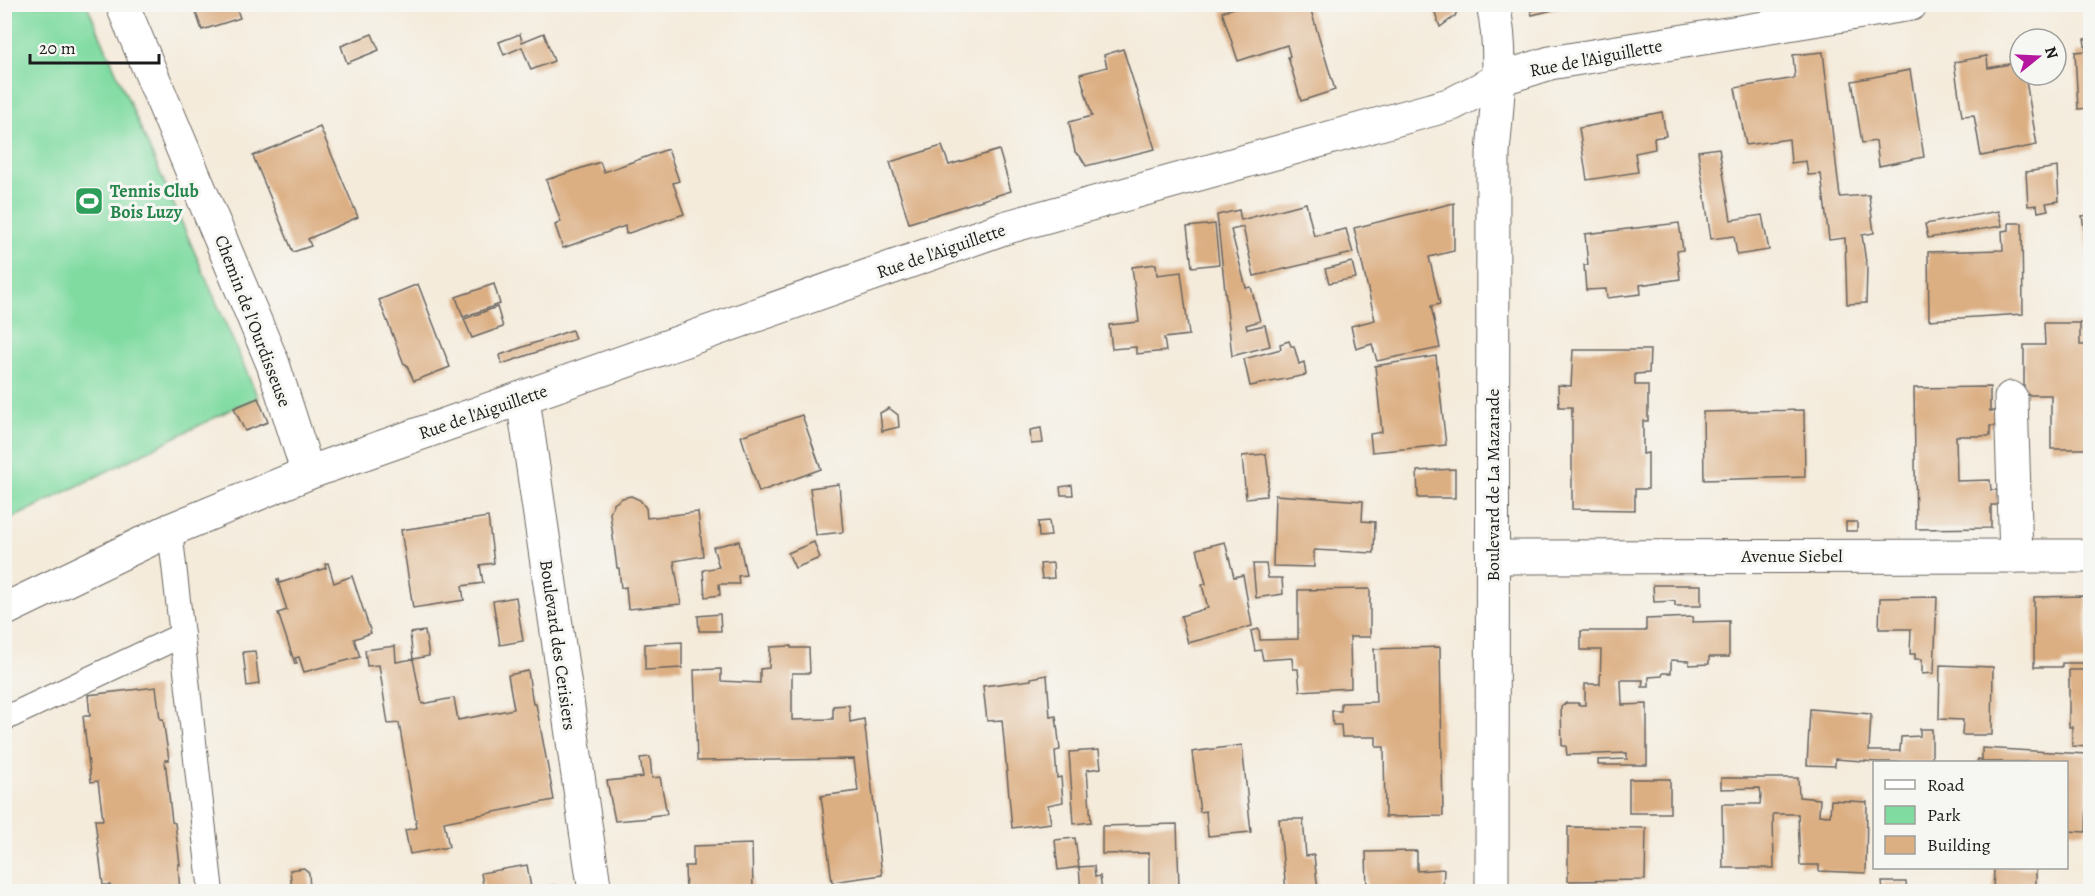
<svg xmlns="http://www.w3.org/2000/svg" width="2095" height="896" font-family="Alegreya,serif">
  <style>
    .green { fill: #80dba1; stroke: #4e7c5e; stroke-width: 1.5 }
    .building { fill: #dcaf83 }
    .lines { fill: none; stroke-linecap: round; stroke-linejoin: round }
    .lane-casing { stroke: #68645f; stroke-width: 26 }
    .street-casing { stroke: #68645f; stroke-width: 35 }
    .lane { stroke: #fff; stroke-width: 24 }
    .street { stroke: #fff; stroke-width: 33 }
    .labels { text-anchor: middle; stroke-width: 6; stroke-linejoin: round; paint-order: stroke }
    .street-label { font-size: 18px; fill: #1c1c1c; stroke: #f6f6f2 }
    .leisure-label { font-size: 18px; font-weight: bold; fill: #27864d; stroke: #f6f6f2; text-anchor: start }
  </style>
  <rect width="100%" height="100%" fill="#f6f6f2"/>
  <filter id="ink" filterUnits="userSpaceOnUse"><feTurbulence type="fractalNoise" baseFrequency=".0167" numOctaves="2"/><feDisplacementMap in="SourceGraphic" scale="12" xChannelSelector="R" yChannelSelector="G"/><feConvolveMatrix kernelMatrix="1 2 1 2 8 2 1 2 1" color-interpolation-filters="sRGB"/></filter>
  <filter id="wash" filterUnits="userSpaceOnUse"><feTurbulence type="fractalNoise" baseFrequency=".008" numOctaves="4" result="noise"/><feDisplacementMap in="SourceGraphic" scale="24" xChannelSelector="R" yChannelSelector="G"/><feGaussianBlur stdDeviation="1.35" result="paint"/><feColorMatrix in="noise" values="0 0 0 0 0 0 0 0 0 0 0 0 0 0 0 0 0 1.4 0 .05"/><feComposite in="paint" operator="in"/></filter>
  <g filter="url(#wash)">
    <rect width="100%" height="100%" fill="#f4ebdb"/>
    <path class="green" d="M5,5h82l171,393 -24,10 -229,114z"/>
    <g id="blocks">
      <g class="building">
        <path d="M193,4h42l5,14 -38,12z"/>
        <path d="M1246,4h63l26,86 -34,11 -13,-44 2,-1 -3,-11 -49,16 -16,-49z"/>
        <path d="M1432,4h28l-5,12 -15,11z"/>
        <path d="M1529,5h44l-41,10z"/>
        <path d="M544,33l10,28 -23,9 -9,-23 -18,8 -5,-13 21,-8 2,8z"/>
        <path d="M372,34l7,16 -32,13 -6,-17z"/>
        <path d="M2084,39h6v69l-12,1 -3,-57 11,-1z"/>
        <path d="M1123,49l32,100 -69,17 -6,-10 -5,-4 -6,-30 23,-6 -12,-42 27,-7 -3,-12z"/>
        <path d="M1823,52l17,145 29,-2 5,38 -12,2 5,34 -1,34 -19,1 -2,-66 -16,2 -8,-66 -13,1 -2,-14 -15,2 -2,-24 -43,6 -11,-57 60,-10 -2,-23z"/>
        <path d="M1987,56l1,12 32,-6v13h5l12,70 -56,11 -7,-41 -12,1 -8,-54z"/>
        <path d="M1910,70l14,87 -45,9 -3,-25 -14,2 -10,-62z"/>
        <path d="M1662,112l4,24 -12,2 1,11 -20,4 3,19 -51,8 -8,-52z"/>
        <path d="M320,127l38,90 -50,22 3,7 -18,6 -40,-96z"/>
        <path d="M942,146l7,19 50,-15 12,41 -102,32 -19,-61z"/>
        <path d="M1719,148l12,72 31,-5 7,35 -32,5 -3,-19 -23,3 -13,-88z"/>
        <path d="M668,149l11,32 -6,2 11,31 -58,20 -1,-8 -62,22 -8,-23 6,-3 -15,-42 54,-18 4,10z"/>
        <path d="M2057,167l2,34 -13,2 2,7 -10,2 -1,-7 -9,1 -2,-34z"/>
        <path d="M1306,203l8,33 32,-7 7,24 -99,23 -11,-49 -12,3 15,58 5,-1 9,34 -14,4 1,4 18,-4 5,21 -38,10 -15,-141 22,-5 2,10z"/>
        <path d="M1454,203v48l-25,6 11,47 -9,2 9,42 -63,13 -5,-17 -16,5 -5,-23 24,-6 -21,-92z"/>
        <path d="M1998,211l4,15 -74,12 -3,-14z"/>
        <path d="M2090,215v43h-1l-7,-42z"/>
        <path d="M1679,223l4,27 -6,1 3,28 -40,6 1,9 -34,4 -1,-9 -20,1 -2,-25h4l-3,-31z"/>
        <path d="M2009,223h13l1,91 -94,6 -1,-68 75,-2 -1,-19 7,-1z"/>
        <path d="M1215,224l4,40 -27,3 -5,-40z"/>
        <path d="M1352,262l4,16 -27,5 -4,-14z"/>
        <path d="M1156,264l1,11 24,-3 8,63 -25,3 2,13 -30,3v-7l-24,2 -3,-24 30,-3 -7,-55z"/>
        <path d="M418,284l32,83 -36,14 -8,-17h-2l-25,-64z"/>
        <path d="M494,284l6,20 -37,13 -7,-20z"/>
        <path d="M497,307l6,20 -31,11 -8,-19z"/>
        <path d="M2044,323h36v22h8v104h-37v-54h-27v-50h21z"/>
        <path d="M572,330l3,9 -73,25 -2,-9z"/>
        <path d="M1289,341l2,5h3l5,18 5,-2 2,13 -56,11 -6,-27 37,-10 -1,-5z"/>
        <path d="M1573,350h77l-1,23 -14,1v11h13v36h-5v33l5,-1v36h-13v21l-63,-1v-102h-13l-1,-22 13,1z"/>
        <path d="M1436,356l10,89 -74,7 -2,-18 12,-2 -7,-66z"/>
        <path d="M1990,387v24h6v15h-6v10h-34l1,45 33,-1 1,10h6l1,15h-7v23l-75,1 -2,-141z"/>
        <path d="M258,398l10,24 -23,9 -11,-23z"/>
        <path d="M889,408l9,7 1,12 -17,4 -2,-18z"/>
        <path d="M1804,410l1,67 -101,3 -1,-68z"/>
        <path d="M802,415l19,54 -62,23 -18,-56z"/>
        <path d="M1041,428l2,15 -12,1 -1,-14z"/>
        <path d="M1266,454l3,24 -3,18 -20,2 -4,-42z"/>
        <path d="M1455,469v29h-37l-1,-27z"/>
        <path d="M839,484l4,48 -27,3 -6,-47z"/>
        <path d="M1072,485l1,10h-12l-1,-8z"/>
        <path d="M1275,495l88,6 -1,20 13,1 -1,31 -60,-3v17l-41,-1z"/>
        <path d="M631,496l9,4 6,8 1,10 51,-6 5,44 -29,5 7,43 -53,5 -2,-22 -5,1 -2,-20h-2l-7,-55 4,-9 8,-6z"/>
        <path d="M488,517l6,46 -14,2 3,18 -21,3 2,14 -51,8 -12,-78z"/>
        <path d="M1049,521l2,15 -12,1 -1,-15z"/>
        <rect x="1846" y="522" width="11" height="9"/>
        <path d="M739,541l7,34 -8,1 1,8h-20l1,11 -15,2 -2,-27 16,-3 -6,-20z"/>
        <path d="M814,542l6,16 -25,10 -7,-15z"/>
        <path d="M1225,542l9,35 9,-2 9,51 -64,17 -7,-27 27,-8 -6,-23 4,-1 -9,-35z"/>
        <path d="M328,563l6,20 18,-7 19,57 -17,6 6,18 -56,15 -5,-15 -4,1 2,5 -2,1 -17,-51 9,-3 -10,-31h2l1,4 46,-15 -1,-4z"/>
        <path d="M1053,563l1,15 -12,1 -2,-15z"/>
        <path d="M1253,564h13l2,14h14l1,16 -27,4z"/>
        <path d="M1653,585h48v21h-26v-5l-21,1z"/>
        <path d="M1370,589v48h-20l1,51 -51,3 -2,-22h-5l-1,-11 -29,2 -2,-10 -6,1 -4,-20 8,-2 1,11 38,-1v-49z"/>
        <path d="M2086,596l1,53 -2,14h-23v4h-28v-70z"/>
        <path d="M516,597l7,44 -23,4 -7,-44z"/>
        <path d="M1937,597l-3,76 -12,1v-15h-7v-5h-5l1,-25h-32l1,-31z"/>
        <path d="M720,614l1,17h-22l-1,-15z"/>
        <path d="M1693,617l-1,5 37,-1v36h-20v7l-20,1v-4l-18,-1v13h-8l-1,3 -13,1v10h-7l1,-7h-22l1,25 25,-1v61h-49v-5l29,-1v-6l-60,2 -1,-9h-4l-1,-39 5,-4h13l-1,2h7v-21h15l1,-34h-20v-19h65v-12z"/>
        <path d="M425,631l4,25 -16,3 -3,-26z"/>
        <path d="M682,642v26l-37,2v-26z"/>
        <path d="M395,646l1,16 17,-3 9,45 32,-6 4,22 56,-11 -6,-34 20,-4 5,33h3l18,96 -110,22 5,25 -39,7 -5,-24 12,-2 -18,-105 -11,1 -9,-59 -12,1 -2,-16z"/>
        <path d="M791,646v2h18l1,25h-18v47l41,-1v-13l16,-1 1,17 14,-3 18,156 -50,7 -11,-86 37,-5 -4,-32 -157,2 -3,-91 27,-1v12l39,2v-14l9,-1 1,-21z"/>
        <path d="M1440,647l3,169 -58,1 -1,-70h-8v-10h-34l-1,-12h-8l-1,-14h9v-8l35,-1 -2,-53z"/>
        <path d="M255,651l4,33 -12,2 -4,-34z"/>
        <path d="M1940,665l53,2 -1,68h-30l1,-15 -24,-1z"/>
        <path d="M2069,670h16l1,38h4v39l-18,-1v-19h-3z"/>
        <path d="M1047,675l3,42 6,-1 4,34 -5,1 2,27 4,-1 2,25 -15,3 3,18 -39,5 -10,-108 -15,1 -4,-35 48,-6v-2z"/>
        <path d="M156,687l4,32h3l6,41h-4l7,62 3,1 5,42 -2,-1 2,27h-70v-6h-7l-8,-65h8l-5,-39 -7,1 -8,-66h7l-2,-21z"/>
        <path d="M1810,709l61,5 -2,37h31l1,-14 19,-1v-7h12v33h-55l-42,-3v7l-28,-1z"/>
        <path d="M1242,745l9,87 -43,4 -2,-25 -6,1 -8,-60z"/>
        <path d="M1982,748l104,6 1,41 -1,37 -19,-1v-69h-90l1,-3 4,1z"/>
        <path d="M1099,750l2,18 -14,2 4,52 -17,2 -5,-72z"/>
        <path d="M650,757l2,21 8,-1 7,37 -17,2v2l-35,3 -8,-40 36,-4 -3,-19z"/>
        <path d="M1721,778h77l1,19 21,2 -1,16 11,1 1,-16 36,2 -1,71 -47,-2v-6h-19l-2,-51h-25l1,54h-51l-1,-64h38l1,-9 -1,-7 -39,1z"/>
        <rect x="1629" y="779" width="41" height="34"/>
        <path d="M1279,819h24l3,37 8,-1 4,36h-32z"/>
        <path d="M1177,824l2,62 -30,1v-34l-47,1v-28z"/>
        <path d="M1568,827l78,1 -1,52 -77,1z"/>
        <path d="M1075,838l4,29 -21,3 -3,-30z"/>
        <path d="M752,844l1,47h-67l-1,-25h8v-20z"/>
        <path d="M1417,851v20l27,-2 -1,22h-76l-1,-39z"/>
        <path d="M527,865l4,23 24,-3 1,6h-72l-3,-18z"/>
        <path d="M1094,866l1,11 5,-1 2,15h-21l-2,-24z"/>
        <path d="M304,868l5,5 1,18h-18l-2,-21z"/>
        <path d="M1994,868h42v23h-43z"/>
        <path d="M1882,882h24l1,9h-24z"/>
      </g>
    </g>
  </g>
  <g filter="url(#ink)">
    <use href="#blocks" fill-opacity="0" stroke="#68645f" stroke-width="1.5"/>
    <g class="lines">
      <g class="lane-casing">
        <g id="lane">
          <path d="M170,530l41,362"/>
          <path d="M4,719l178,-84"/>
        </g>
      </g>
      <g class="street-casing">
        <g id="street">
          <path d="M122,4l151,360 35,109"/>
          <path d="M2011,398l5,158"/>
          <path d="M523,399l72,493"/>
          <path d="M1493,557l597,-1"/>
          <path d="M4,610l166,-80 138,-57 696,-245 448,-124 48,-25 50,-16 361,-59"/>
          <path d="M1492,892l1,-739c4,-49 11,-99 0,-149"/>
        </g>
      </g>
      <use href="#lane" class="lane"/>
      <use href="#street" class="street"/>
    </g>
  </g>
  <defs>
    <g id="stadium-square" transform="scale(1.5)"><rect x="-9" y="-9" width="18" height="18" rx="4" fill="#2e9e5b" stroke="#f6f6f2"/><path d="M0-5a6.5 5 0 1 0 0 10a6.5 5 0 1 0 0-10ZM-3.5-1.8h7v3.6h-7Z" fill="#fff"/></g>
  </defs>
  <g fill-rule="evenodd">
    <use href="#stadium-square" x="89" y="201"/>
  </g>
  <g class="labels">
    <g class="street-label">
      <text transform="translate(1596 58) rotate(-11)" y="6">Rue de l'Aiguillette</text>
      <text transform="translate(941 251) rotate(-19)" y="6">Rue de l'Aiguillette</text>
      <text transform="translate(253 321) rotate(69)" y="6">Chemin de l'Ourdisseuse</text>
      <text transform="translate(483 412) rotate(-19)" y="6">Rue de l'Aiguillette</text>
      <text transform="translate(1493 485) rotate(-90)" y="6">Boulevard de La Mazarade</text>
      <text x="1792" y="562">Avenue Siebel</text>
      <text transform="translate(558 645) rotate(82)" y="6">Boulevard des Cerisiers</text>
    </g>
    <g class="leisure-label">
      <text x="110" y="197">Tennis Club<tspan x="110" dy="21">Bois Luzy</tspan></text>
    </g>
  </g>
  <rect width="2095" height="896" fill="none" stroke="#f6f6f2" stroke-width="24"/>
  <rect x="1873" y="761" width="195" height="108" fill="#f6f6f2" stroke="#9f9f9c" stroke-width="1.5"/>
  <rect x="1885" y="780" width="30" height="9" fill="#ffffff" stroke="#9f9f9c" stroke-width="1.5"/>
  <text x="1927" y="791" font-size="18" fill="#1c1c1c">Road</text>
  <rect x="1885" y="806" width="30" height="18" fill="#80dba1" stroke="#9f9f9c" stroke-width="1.5"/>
  <text x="1927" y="821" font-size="18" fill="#1c1c1c">Park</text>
  <rect x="1885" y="836" width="30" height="18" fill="#dcaf83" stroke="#9f9f9c" stroke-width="1.5"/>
  <text x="1927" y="851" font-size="18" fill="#1c1c1c">Building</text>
  <g transform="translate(2038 57) rotate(72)"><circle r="28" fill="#f6f6f2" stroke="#9f9f9c" stroke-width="1.5"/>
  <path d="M0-4.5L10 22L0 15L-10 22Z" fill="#b5179e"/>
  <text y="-9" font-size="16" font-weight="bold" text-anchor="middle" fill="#1c1c1c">N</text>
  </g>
  <path d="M30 54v9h129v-9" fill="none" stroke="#1c1c1c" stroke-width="3"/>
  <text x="39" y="54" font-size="18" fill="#1c1c1c" stroke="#f6f6f2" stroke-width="4.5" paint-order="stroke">20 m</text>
</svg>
